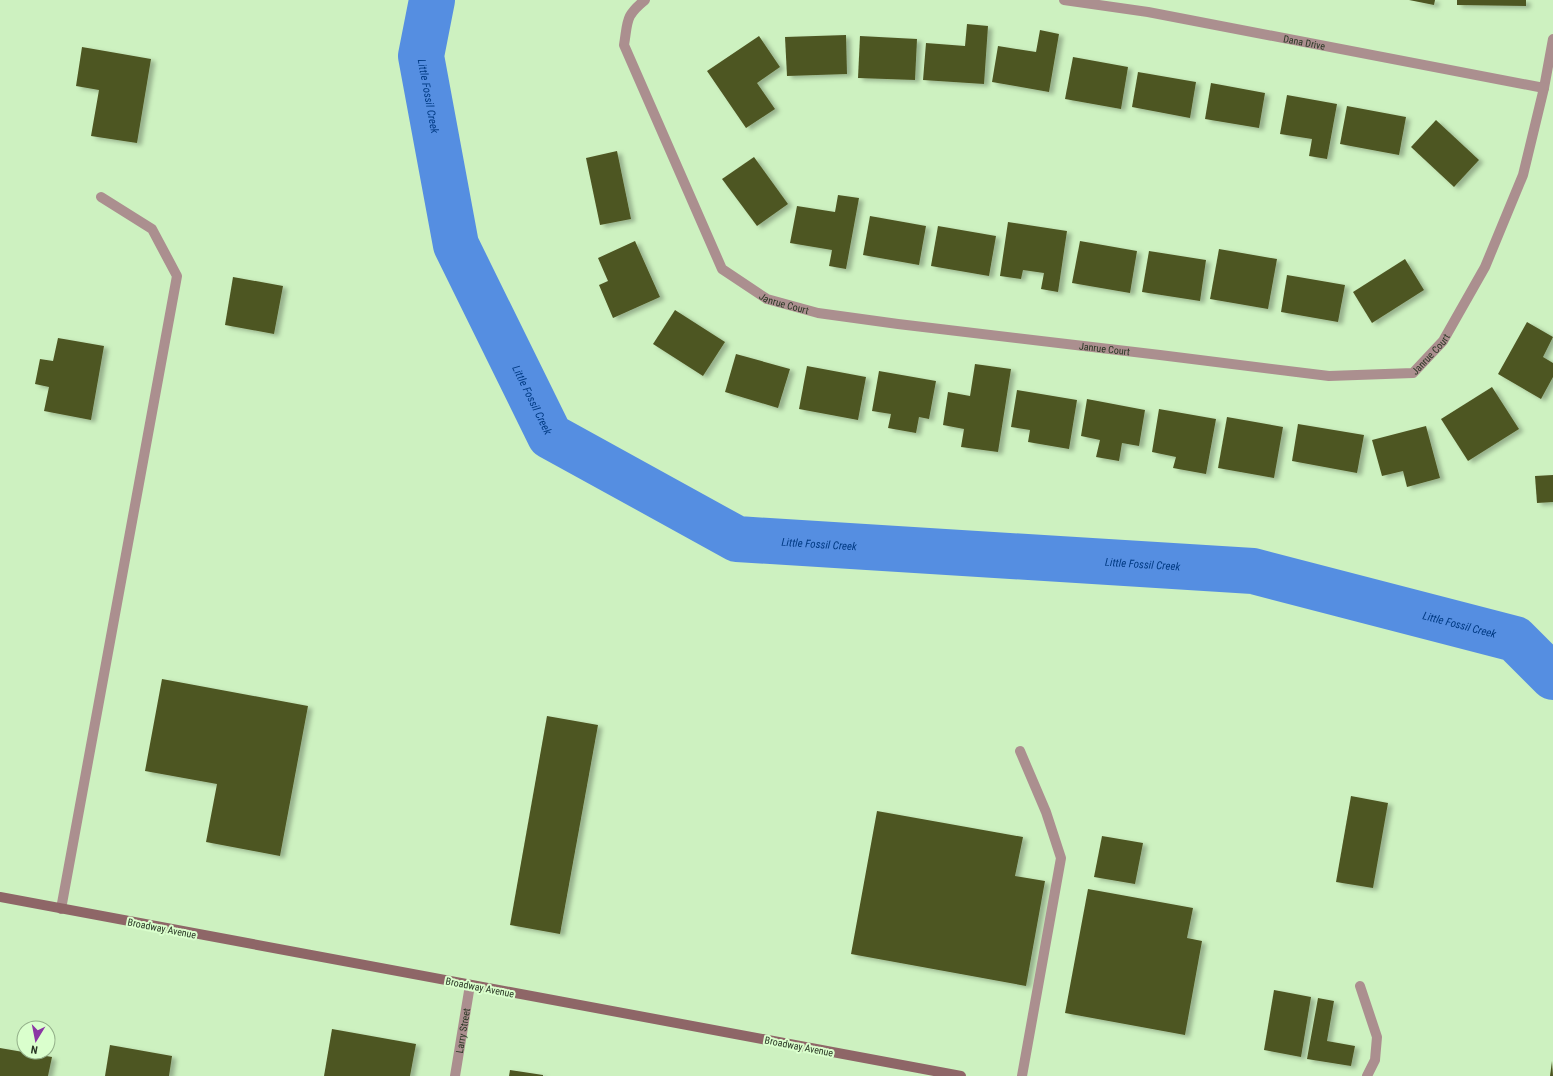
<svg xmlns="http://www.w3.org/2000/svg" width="1553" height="1076" font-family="'Roboto Condensed',sans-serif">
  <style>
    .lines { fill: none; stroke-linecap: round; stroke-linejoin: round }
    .river { stroke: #558ee1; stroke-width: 46 }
    .building { fill: #4e5623; filter: url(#shadow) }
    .lane { stroke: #ab8f8f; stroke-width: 10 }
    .street { stroke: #ab8f8f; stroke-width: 10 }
    .secondary { stroke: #8e6667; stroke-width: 10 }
    .labels { text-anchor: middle; stroke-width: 4; stroke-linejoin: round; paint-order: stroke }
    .street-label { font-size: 10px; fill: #293724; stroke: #daffcd }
    .water-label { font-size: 11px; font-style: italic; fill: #003a83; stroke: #daffcd }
  </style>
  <defs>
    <filter id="shadow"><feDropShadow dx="4.5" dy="2.5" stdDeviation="2" flood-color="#0004"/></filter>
  </defs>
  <rect width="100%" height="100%" fill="#cdf1c0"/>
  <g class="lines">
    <path class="river" id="s1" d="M432,0l-11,56 35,189 94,191 187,103 516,32 262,68 38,38"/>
  </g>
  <g class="building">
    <path d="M1409,0h26l-1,5z"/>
    <path d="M1457,0h69v6l-69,-1z"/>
    <path d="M967,24l21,2 -4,58 -61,-4 3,-37 39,3z"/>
    <path d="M1040,30l19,4 -10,58 -57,-10 6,-36 38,6z"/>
    <path d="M846,35l1,39 -60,2 -2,-39z"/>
    <path d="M759,36l21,31 -23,16 18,26 -29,19 -39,-57z"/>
    <path d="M860,36l57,3 -2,41 -57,-2z"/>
    <path d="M82,47l69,12 -14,84 -46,-7 8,-46 -23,-4z"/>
    <path d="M1073,57l55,10 -7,42 -56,-10z"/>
    <path d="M1138,72l58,10 -6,36 -58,-11z"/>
    <path d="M1211,83l54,10 -6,35 -54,-9z"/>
    <path d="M1287,95l50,9 -10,55 -18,-3 3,-17 -32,-5z"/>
    <path d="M1347,106l59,11 -7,38 -59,-11z"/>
    <path d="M1436,120l43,40 -25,27 -43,-40z"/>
    <path d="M617,151l14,68 -31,6 -14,-67z"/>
    <path d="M754,157l34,47 -31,22 -35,-47z"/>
    <path d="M838,195l21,3 -13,71 -17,-3 3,-16 -42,-7 7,-37 38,6z"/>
    <path d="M870,216l56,10 -7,39 -56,-10z"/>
    <path d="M1008,222l59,9 -9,61 -17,-3 3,-16 -21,-3 -2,9 -21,-3z"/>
    <path d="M938,226l58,10 -7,40 -58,-10z"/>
    <path d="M635,241l25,56 -47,21 -14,-33 9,-4 -10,-23z"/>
    <path d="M1080,241l57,10 -7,42 -58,-10z"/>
    <path d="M1219,249l58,10 -9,50 -58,-10z"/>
    <path d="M1149,251l57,9 -6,41 -58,-9z"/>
    <path d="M1405,259l19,31 -52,33 -19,-31z"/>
    <path d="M1287,275l58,10 -7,37 -57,-10z"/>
    <path d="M233,277l50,9 -9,48 -49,-9z"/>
    <path d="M675,310l50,32 -22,34 -50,-32z"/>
    <path d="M1527,322l26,15 -10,20 10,6v14l-12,22 -43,-25z"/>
    <path d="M58,338l46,8 -13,74 -47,-9 5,-24 -14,-3 5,-25 13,2z"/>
    <path d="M736,354l54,15 -12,39 -53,-16z"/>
    <path d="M975,364l36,5 -13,83 -37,-5 3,-18 -21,-4 5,-33 22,4z"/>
    <path d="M807,366l59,11 -8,43 -59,-11z"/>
    <path d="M879,371l57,10 -7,38 -10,-2 -3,16 -28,-5 3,-14 -19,-3z"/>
    <path d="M1492,387l27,42 -51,32 -27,-42z"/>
    <path d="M1017,390l60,10 -8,49 -41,-7 2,-12 -19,-3z"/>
    <path d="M1087,399l58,11 -6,36 -17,-3 -3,18 -23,-4 4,-17 -19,-4z"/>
    <path d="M1159,409l57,10 -10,55 -33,-6 3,-11 -24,-5z"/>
    <path d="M1227,417l56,10 -9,51 -56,-10z"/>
    <path d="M1298,424l66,11 -7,38 -65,-12z"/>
    <path d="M1426,426l14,52 -33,9 -4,-16 -21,5 -10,-36z"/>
    <path d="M1553,475v27l-16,1 -2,-27z"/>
    <path d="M162,679l146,27 -28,150 -74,-14 11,-58 -72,-13z"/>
    <path d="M547,716l51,9 -38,209 -50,-9z"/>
    <path d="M1351,796l37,7 -15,85 -37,-6z"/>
    <path d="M877,811l146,26 -8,39 30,5 -19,105 -175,-32z"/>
    <path d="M1102,836l41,7 -8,41 -41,-7z"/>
    <path d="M1088,889l105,19 -6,30 15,3 -17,94 -120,-22z"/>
    <path d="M1274,990l37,7 -10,60 -37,-7z"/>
    <path d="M1318,998l16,3 -7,40 28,5 -4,20 -44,-7z"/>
    <path d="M332,1029l84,15 -6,32h-86z"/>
    <path d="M110,1045l62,11 -3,20h-64z"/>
    <path d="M0,1048l52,9 -4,19h-48z"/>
    <path d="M1552,1061l1,15h-3z"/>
    <path d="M510,1070l33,5v1h-34z"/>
  </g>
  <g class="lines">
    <g class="lane">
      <path d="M1020,751l26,61 15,46 -39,218"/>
      <path d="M61,909l116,-633 -25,-47 -51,-32"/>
      <path d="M1360,986l17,51 -2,23 -8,16"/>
    </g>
    <g class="street">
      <path id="s2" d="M645,0c-20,16 -17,21 -21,45l98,224 45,30 51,14 80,11 262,31 169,21 84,-3 30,-32 42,-74 38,-92 21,-87 9,-49"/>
      <path id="s3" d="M1064,0l84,12 396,76"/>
      <path id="s4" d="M455,1076l15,-91"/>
    </g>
    <path class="secondary" d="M0,897l961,179"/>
  </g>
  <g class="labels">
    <g class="street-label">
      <text dy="4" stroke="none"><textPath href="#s3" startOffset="244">Dana Drive</textPath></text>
      <text dy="4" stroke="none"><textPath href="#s2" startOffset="368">Janrue Court</textPath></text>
      <text dy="4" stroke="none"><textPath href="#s2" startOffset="692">Janrue Court</textPath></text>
      <text dy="4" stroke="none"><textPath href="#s2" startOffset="1028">Janrue Court</textPath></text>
      <text transform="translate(162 928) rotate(11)" y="4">Broadway Avenue</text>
      <text transform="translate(480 987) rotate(11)" y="4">Broadway Avenue</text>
      <text dy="4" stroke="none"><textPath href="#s4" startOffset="46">Larry Street</textPath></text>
      <text transform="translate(799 1046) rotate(11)" y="4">Broadway Avenue</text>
    </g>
    <g class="water-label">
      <text dy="4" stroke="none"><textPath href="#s1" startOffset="98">Little Fossil Creek</textPath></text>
      <text dy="4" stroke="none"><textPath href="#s1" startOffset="422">Little Fossil Creek</textPath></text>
      <text dy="4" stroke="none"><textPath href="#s1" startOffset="758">Little Fossil Creek</textPath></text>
      <text dy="4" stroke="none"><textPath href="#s1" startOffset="1082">Little Fossil Creek</textPath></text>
      <text dy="4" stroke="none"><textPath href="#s1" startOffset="1406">Little Fossil Creek</textPath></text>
    </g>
  </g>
  <g transform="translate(36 1040) rotate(190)"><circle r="19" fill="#daffcd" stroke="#93af89"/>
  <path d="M0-3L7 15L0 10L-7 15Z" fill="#8b36a4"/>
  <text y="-6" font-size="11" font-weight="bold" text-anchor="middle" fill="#293724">N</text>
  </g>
</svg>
